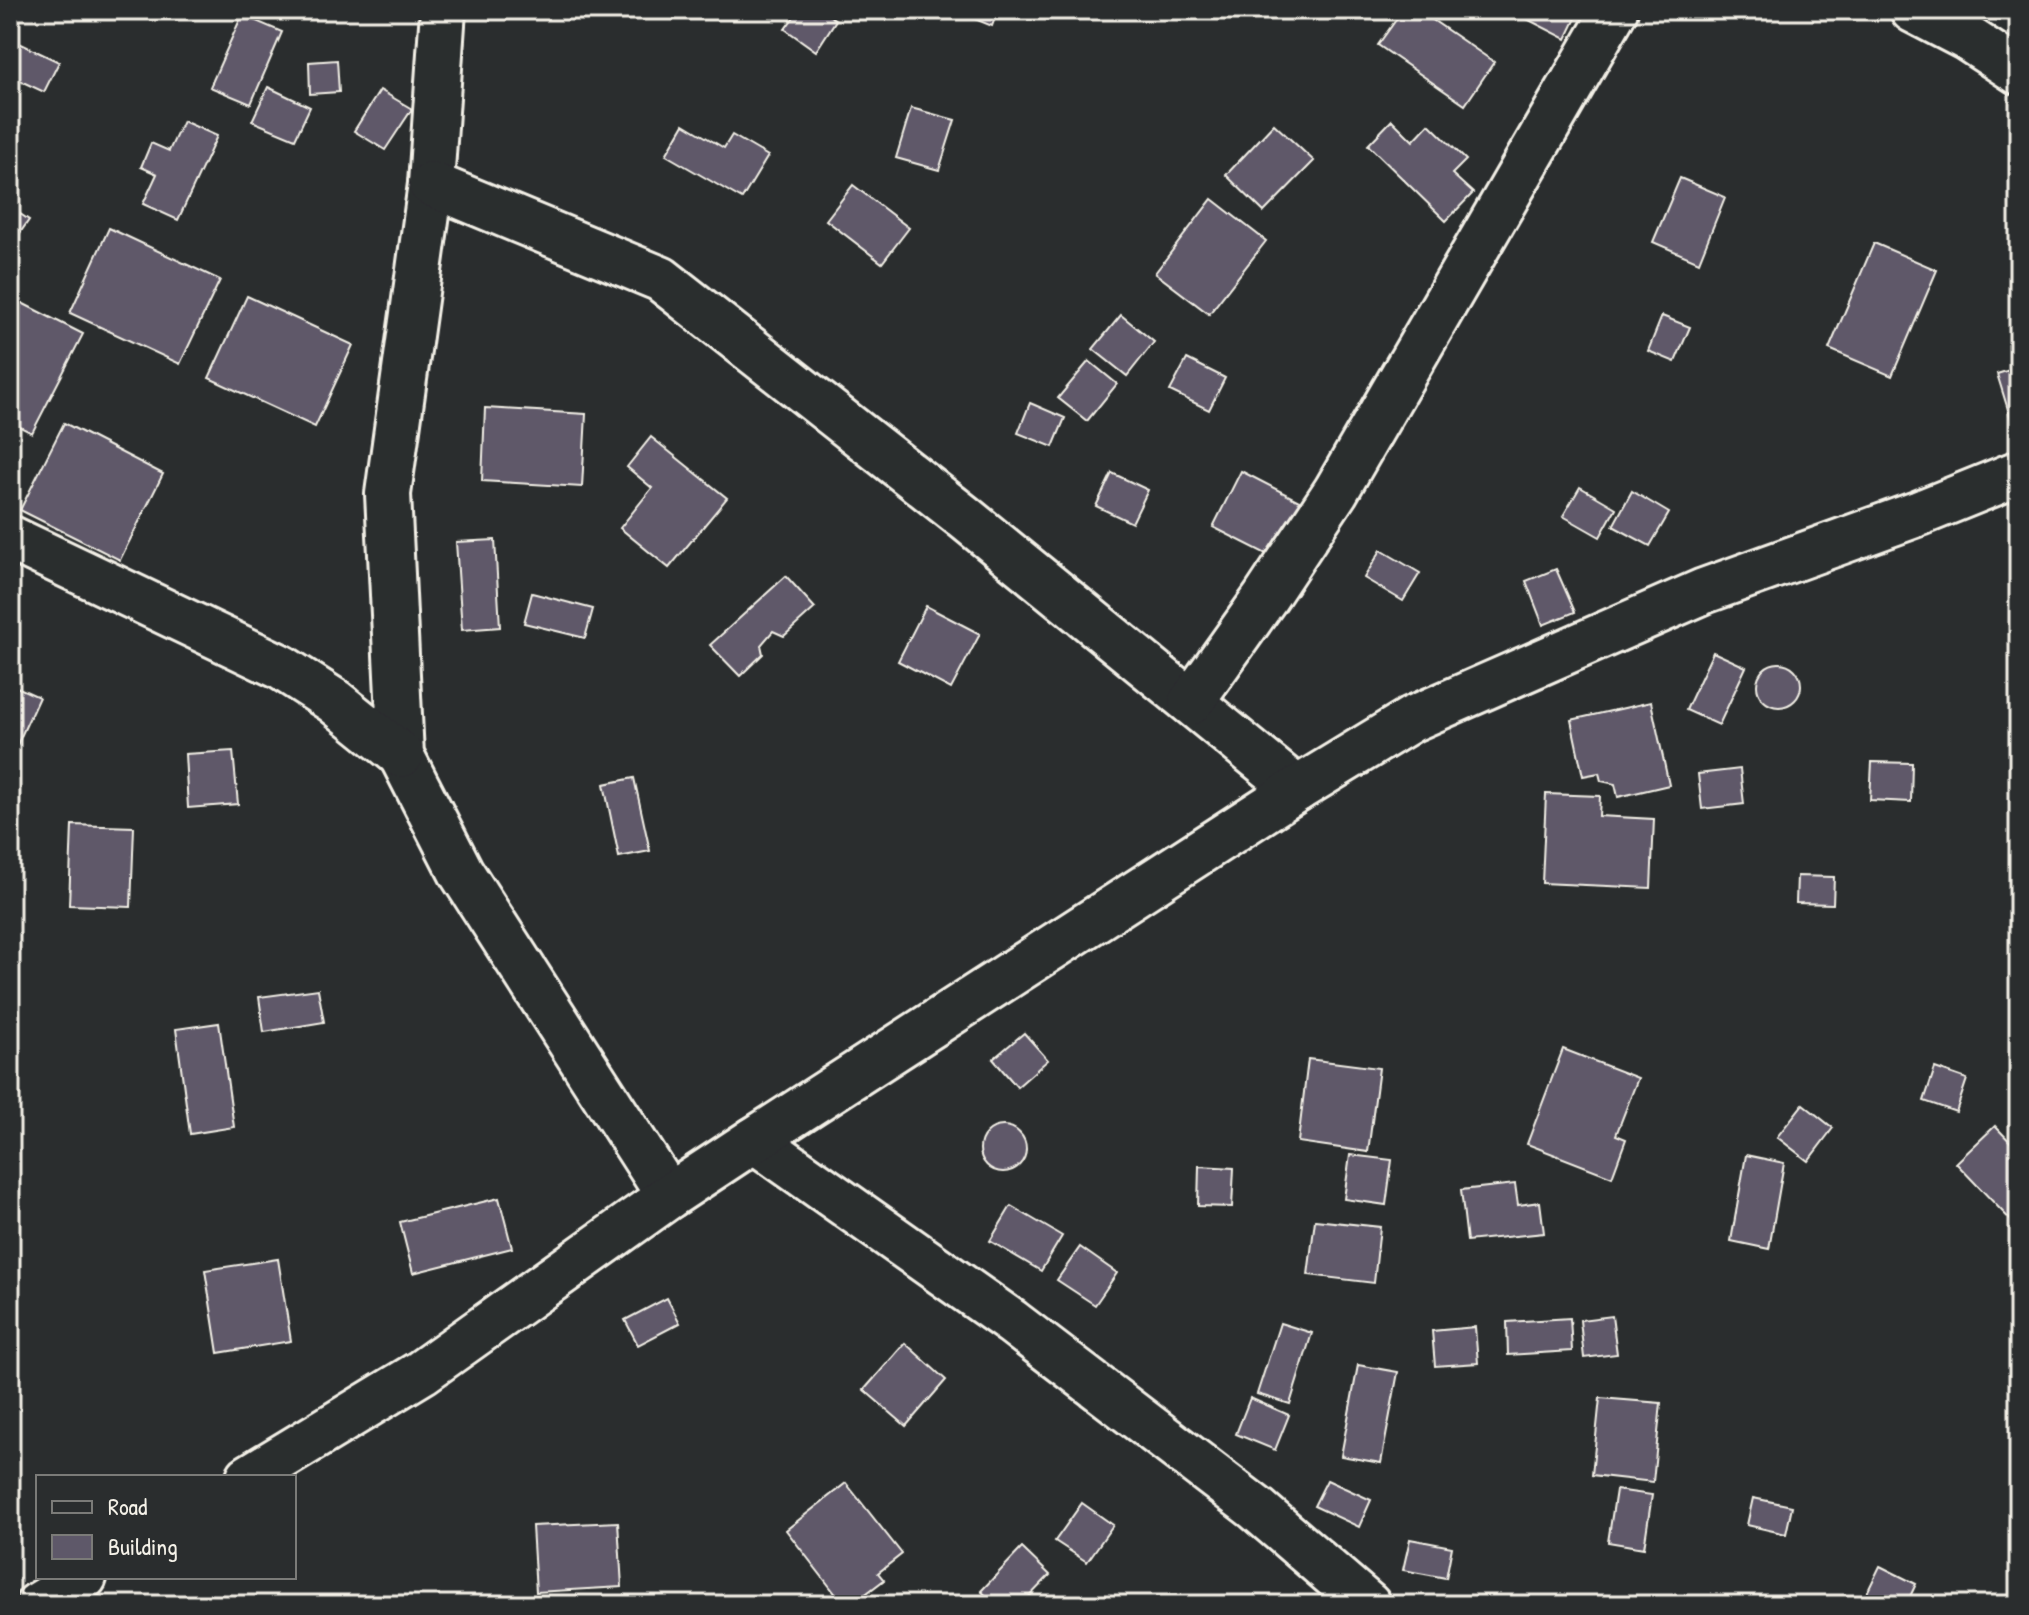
<svg xmlns="http://www.w3.org/2000/svg" width="2029" height="1615" font-family="'Patrick Hand',sans-serif">
  <style>
    .building { fill: #5e5869; stroke: #f4f1e8; stroke-width: 2 }
    .lines { fill: none; stroke-linecap: round; stroke-linejoin: round }
    .minor-casing { stroke: #f4f1e8; stroke-width: 50 }
    .minor { stroke: #2a2d2e; stroke-width: 44 }
  </style>
  <rect width="100%" height="100%" fill="#2a2d2e"/>
  <filter id="ink" filterUnits="userSpaceOnUse"><feTurbulence type="fractalNoise" baseFrequency=".0125" numOctaves="2"/><feDisplacementMap in="SourceGraphic" scale="16" xChannelSelector="R" yChannelSelector="G"/><feConvolveMatrix kernelMatrix="1 2 1 2 8 2 1 2 1" color-interpolation-filters="sRGB"/></filter>
  <g filter="url(#ink)">
    <g class="building">
      <path d="M799,10h22l15,10 -20,31 -31,-22z"/>
      <path d="M961,10h37l-6,16 -32,-13z"/>
      <path d="M1403,10h15l76,52 -29,43 -87,-60z"/>
      <path d="M1526,10h54l-14,29 -43,-22z"/>
      <path d="M242,15l40,17 -31,72 -41,-17z"/>
      <path d="M17,42l42,20 -15,30 -34,-16v-18z"/>
      <path d="M337,60l2,32 -29,2 -1,-32z"/>
      <path d="M268,87l42,20 -15,32 -43,-18z"/>
      <path d="M380,90l32,19 -27,41 -31,-19z"/>
      <path d="M911,108l44,12 -16,50 -43,-12z"/>
      <path d="M1392,120l21,21 16,-17 37,36 -14,14 21,19 -27,28 -78,-76z"/>
      <path d="M183,121l34,15 -39,84 -35,-16 14,-30 -16,-7 10,-24 18,8z"/>
      <path d="M684,124l40,24 8,-13 36,21 -26,43 -76,-44z"/>
      <path d="M1274,124l40,37 -50,51 -38,-37z"/>
      <path d="M1680,178l45,19 -26,65 -46,-20z"/>
      <path d="M853,185l56,43 -27,35 -56,-43z"/>
      <path d="M1212,199l54,42 -57,73 -54,-41z"/>
      <path d="M10,207l19,13 -19,27z"/>
      <path d="M109,228l111,52 -40,84 -110,-51z"/>
      <path d="M1874,243l63,27 -45,106 -63,-27z"/>
      <path d="M247,296l106,49 -38,82 -106,-49z"/>
      <path d="M10,297l73,37 -51,99 -22,-11z"/>
      <path d="M1121,315l33,27 -27,34 -34,-27z"/>
      <path d="M1662,316l28,11 -15,35 -27,-11z"/>
      <path d="M1187,359l38,19 -16,32 -39,-19z"/>
      <path d="M1089,361l28,23 -30,37 -29,-23z"/>
      <path d="M2019,367v78l-22,-71z"/>
      <path d="M1030,403l35,15 -12,29 -35,-14z"/>
      <path d="M485,408l101,6 -4,73 -100,-6z"/>
      <path d="M64,423l99,51 -43,86 -100,-50z"/>
      <path d="M651,437l76,61 -58,70 -49,-40 32,-40 -25,-21z"/>
      <path d="M1241,471l62,32 -29,55 -61,-31z"/>
      <path d="M1112,473l36,17 -16,33 -36,-17z"/>
      <path d="M1580,487l36,21 -16,29 -37,-21z"/>
      <path d="M1632,491l37,22 -19,33 -37,-20z"/>
      <path d="M495,540l5,87 -38,3 -6,-88z"/>
      <path d="M1381,550l39,23 -17,28 -39,-23z"/>
      <path d="M1556,569l19,43 -32,13 -17,-44z"/>
      <path d="M786,576l29,32 -31,28 -11,-5 -12,14 2,9 -23,22 -30,-31z"/>
      <path d="M532,593l61,16 -8,29 -61,-15z"/>
      <path d="M926,606l54,28 -29,55 -53,-28z"/>
      <path d="M1713,652l33,15 -27,58 -33,-15z"/>
      <circle cx="1779" cy="685" r="22"/>
      <path d="M10,684l29,13 -26,57 -3,-1z"/>
      <path d="M1651,702l18,83 -51,12 -3,-13 -14,-3 -2,-8 -16,3 -12,-56z"/>
      <path d="M233,751l5,53 -50,4 -3,-54z"/>
      <path d="M1872,762l40,1 -1,39 -41,-2z"/>
      <path d="M1740,769l4,35 -42,5 -4,-35z"/>
      <path d="M634,778l16,73 -31,6 -15,-73z"/>
      <path d="M1546,794l54,2 -1,20 55,3 -3,69 -109,-5z"/>
      <path d="M72,825l62,2 -3,80 -62,-2z"/>
      <path d="M1797,876l37,1 -1,27 -37,-1z"/>
      <path d="M318,989l6,33 -60,10 -5,-35z"/>
      <path d="M219,1023l15,104 -44,7 -14,-105z"/>
      <path d="M1024,1033l24,27 -31,27 -24,-28z"/>
      <path d="M1563,1049l75,29 -22,57 10,4 -14,38 -85,-33z"/>
      <path d="M1308,1059l71,9 -11,84 -70,-10z"/>
      <path d="M1935,1068l32,11 -11,33 -32,-11z"/>
      <path d="M1803,1104l30,24 -25,33 -31,-24z"/>
      <circle cx="1003" cy="1149" r="23"/>
      <path d="M1995,1126l24,25v78l-63,-66z"/>
      <path d="M1350,1155l42,5 -6,45 -42,-6z"/>
      <path d="M1746,1155l38,8 -15,86 -38,-8z"/>
      <path d="M1199,1166l35,2 -2,39 -34,-1z"/>
      <path d="M1515,1184l3,21 22,-3 4,31 -77,8 -6,-51z"/>
      <path d="M499,1198l13,50 -99,25 -13,-51z"/>
      <path d="M1011,1206l51,30 -21,35 -51,-30z"/>
      <path d="M1315,1220l65,7 -6,56 -66,-8z"/>
      <path d="M1080,1247l37,26 -22,32 -38,-25z"/>
      <path d="M278,1259l13,82 -73,12 -13,-83z"/>
      <path d="M667,1298l13,25 -42,22 -13,-25z"/>
      <path d="M1612,1316l5,38 -33,4 -4,-38z"/>
      <path d="M1570,1318l2,33 -64,4 -1,-33z"/>
      <path d="M1280,1323l32,10 -22,71 -33,-10z"/>
      <path d="M1475,1327l3,36 -43,3 -3,-35z"/>
      <path d="M905,1343l41,37 -40,46 -42,-36z"/>
      <path d="M1358,1365l40,7 -17,91 -40,-7z"/>
      <path d="M1250,1398l39,17 -14,35 -39,-16z"/>
      <path d="M1600,1398l61,5 -8,79 -61,-7z"/>
      <path d="M1327,1480l44,20 -12,27 -45,-21z"/>
      <path d="M846,1483l56,71 -24,19 6,7 -33,25h-7l-58,-75z"/>
      <path d="M1616,1490l36,5 -8,53 -36,-6z"/>
      <path d="M1753,1498l39,8 -6,28 -39,-9z"/>
      <path d="M1082,1503l31,22 -26,37 -32,-21z"/>
      <path d="M618,1522l4,65 -86,5 -4,-66z"/>
      <path d="M1410,1539l42,8 -6,31 -43,-8z"/>
      <path d="M1022,1548l28,27 -29,30h-25l-15,-14z"/>
      <path d="M1880,1566l36,18 -10,21h-45z"/>
    </g>
    <g class="lines">
      <g class="minor-casing">
        <g id="minor">
          <path d="M443,10l-12,174 -43,310 13,261 60,117 208,324"/>
          <path d="M1913,10l54,28 52,34"/>
          <path d="M431,184l230,95 303,238 333,272"/>
          <path d="M10,538l271,129 53,34 67,54"/>
          <path d="M1191,702l74,-104 71,-107 279,-481"/>
          <path d="M754,1140l258,182 245,187 111,96"/>
          <path d="M249,1477l173,-105 247,-176 85,-56 543,-351 115,-70 292,-128 216,-78 99,-40"/>
          <path d="M38,1605l46,-28"/>
        </g>
      </g>
      <use href="#minor" class="minor"/>
    </g>
  </g>
  <rect width="2029" height="1615" fill="none" stroke="#2a2d2e" stroke-width="40"/>
  <rect x="20" y="20" width="1989" height="1575" fill="none" stroke="#f4f1e8" stroke-width="3" filter="url(#ink)"/>
  <rect x="36" y="1475" width="260" height="104" fill="#2a2d2e" stroke="#7b7b78" stroke-width="2"/>
  <rect x="52" y="1501" width="40" height="12" fill="#2a2d2e" stroke="#7b7b78" stroke-width="2"/>
  <text x="108" y="1515" font-size="24" fill="#f4f1e8">Road</text>
  <rect x="52" y="1535" width="40" height="24" fill="#5e5869" stroke="#7b7b78" stroke-width="2"/>
  <text x="108" y="1555" font-size="24" fill="#f4f1e8">Building</text>
</svg>
